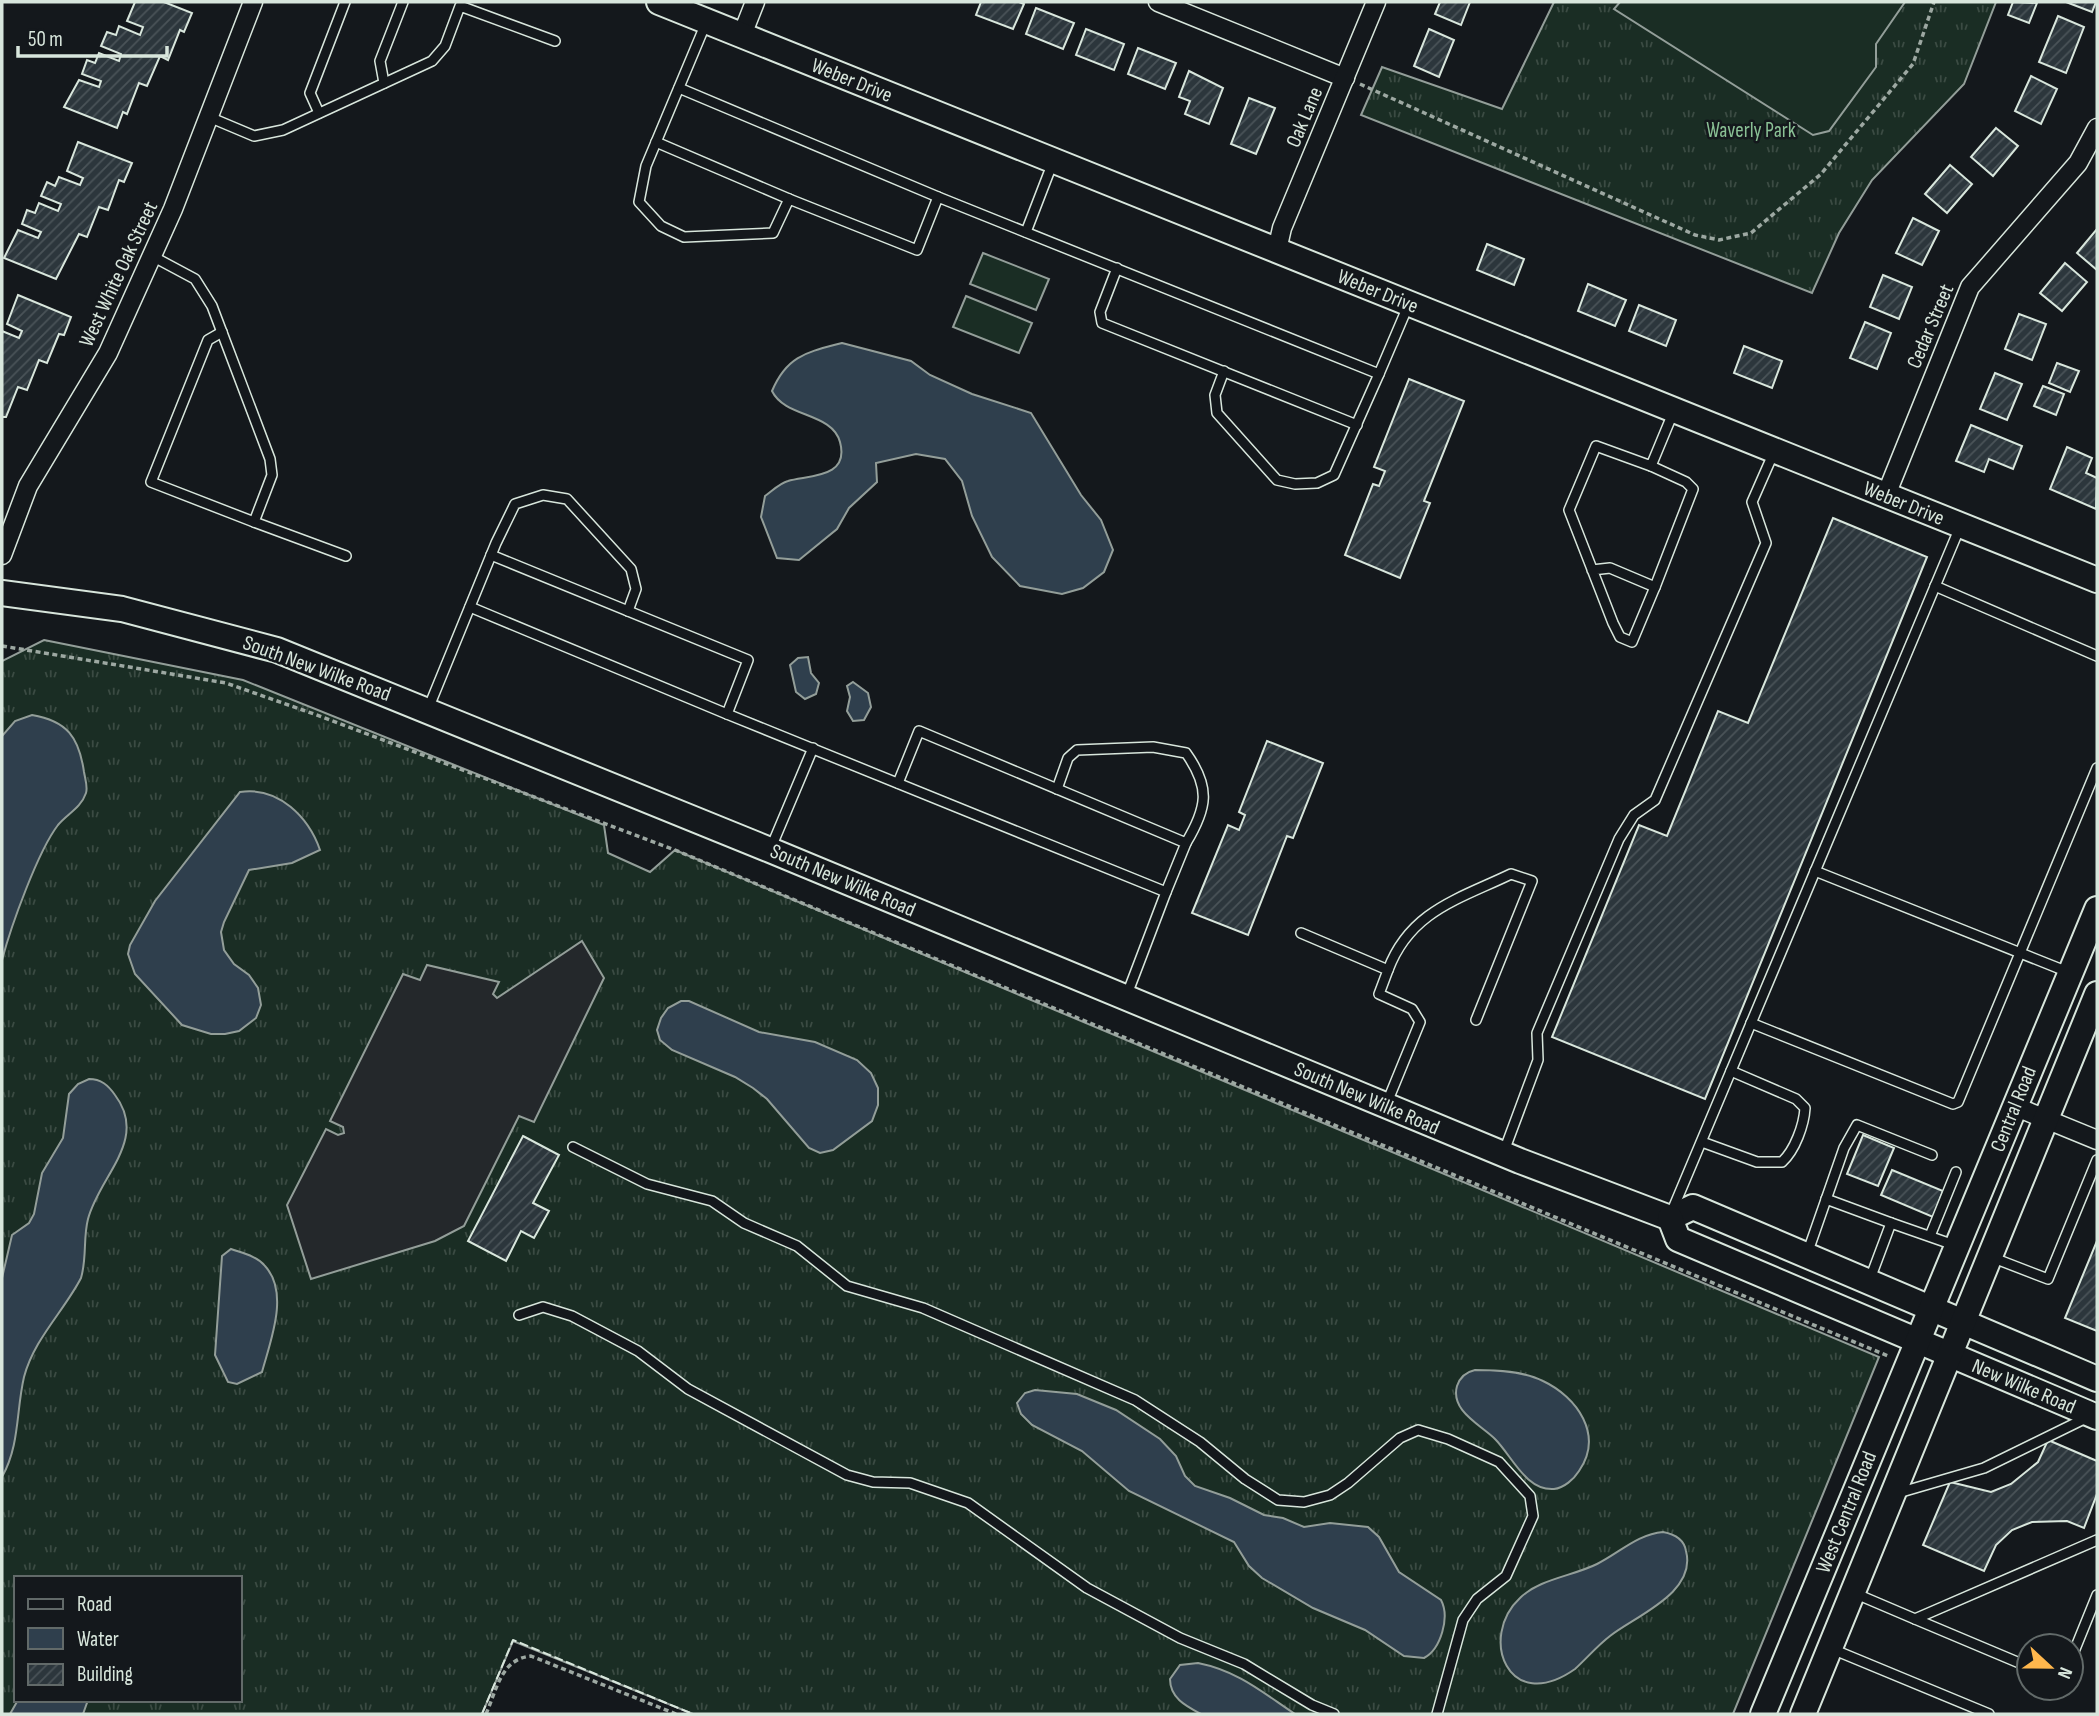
<svg xmlns="http://www.w3.org/2000/svg" width="2099" height="1716" font-family="'Sofia Sans Condensed',sans-serif">
  <style>
    .grass { fill: url(#grass-tufts); stroke: #939e99; stroke-width: 2; fill-rule: evenodd }
    .pitch { fill: #1a2d24; stroke: #939e99; stroke-width: 2 }
    .parking { fill: #24282b; stroke: #939e99; stroke-width: 2 }
    .water { fill: #2f3f4d; stroke: #939e99; stroke-width: 2 }
    .building { fill: url(#building-hatch); stroke: #d8e6dc; stroke-width: 2 }
    .lines { fill: none; stroke-linecap: round; stroke-linejoin: round }
    .lane-casing { stroke: #d8e6dc; stroke-width: 12 }
    .street-casing { stroke: #d8e6dc; stroke-width: 21 }
    .secondary-casing { stroke: #d8e6dc; stroke-width: 28 }
    .path { stroke: #9da8a2; stroke-width: 3.5; stroke-dasharray: 5 3.5; stroke-linecap: butt }
    .lane { stroke: #14181c; stroke-width: 9 }
    .street { stroke: #14181c; stroke-width: 18 }
    .secondary { stroke: #14181c; stroke-width: 24 }
    .fence { stroke: #d8e6dc; stroke-width: 2; stroke-dasharray: 9 3.5; stroke-linecap: butt }
    .labels { text-anchor: middle; stroke-width: 5; stroke-linejoin: round; paint-order: stroke }
    .street-label { font-size: 21px; fill: #d8e6dc; stroke: #14181c }
    .park-label { font-size: 21px; fill: #8ac095; stroke: #14181c }
  </style>
  <defs>
    <pattern id="grass-tufts" width="24" height="20" patternUnits="userSpaceOnUse" patternTransform="scale(1.75)"><rect width="24" height="20" fill="#1a2d24"/><path d="M3 7l-1-3M5 7V3M7 7l1-3M15 17l-1-3M17 17v-4M19 17l1-3" fill="none" stroke="#3b4b43"/></pattern>
    <pattern id="building-hatch" width="6" height="6" patternUnits="userSpaceOnUse" patternTransform="scale(1.75)"><rect width="6" height="6" fill="#2c363c"/><path d="M-1 1l2-2M0 6l6-6M5 7l2-2" fill="none" stroke="#4a5358"/></pattern>
  </defs>
  <rect width="100%" height="100%" fill="#14181c"/>
  <g class="grass">
    <path d="M1554,2h442l-32,82 -92,96 -33,53 -27,60 -451,-178 21,-48 120,42z"/>
    <path d="M44,640l199,40 361,145 4,28 42,19 25,-22 1204,507 -146,357h-1040l-180,-73 -31,73h-480v-1053zM16,1578h224v122h-224z"/>
  </g>
  <g class="pitch">
    <path d="M1620,2h285l-29,42v23l-47,64 -16,4 -199,-126z"/>
    <path d="M983,253l66,26 -13,31 -66,-26z"/>
    <path d="M966,296l66,27 -13,30 -66,-26z"/>
  </g>
  <path class="parking" d="M582,941l22,37 -70,144 -15,-6 -55,110 -29,15 -124,38 -24,-74 39,-76 12,6 6,-2 -1,-6 -13,-6 73,-147 17,6 7,-15 72,17 -6,12 4,4z"/>
  <g class="water">
    <path d="M842,343l69,18 19,14 42,19 59,19 50,82 20,25 12,30 -9,22 -21,16 -21,6 -42,-8 -28,-29 -20,-41 -10,-35 -17,-22 -29,-5 -40,9 1,19 -28,26 -12,21 -38,31 -22,-2 -16,-41 4,-21c7,-5 15,-13 23,-15 19,-6 62,-2 52,-39 -8,-30 -55,-24 -68,-51 15,-36 36,-39 70,-48z"/>
    <path d="M808,657l3,16 8,10 -3,11 -11,5 -9,-7 -6,-27 8,-7z"/>
    <path d="M853,682l15,11 3,14 -7,13 -11,1 -6,-10 3,-14 -3,-11z"/>
    <path d="M32,715c35,6 47,22 52,57 1,6 4,15 2,21 -5,15 -19,21 -28,32 -20,26 -47,101 -56,135v-224l13,-15z"/>
    <path d="M240,792c39,-6 69,26 80,58l-28,13 -43,7 -25,52 -3,10 3,18 10,14 15,11 9,13 3,17 -5,13 -17,13 -14,3h-14l-29,-9 -47,-51 -7,-20 2,-9 25,-44z"/>
    <path d="M681,1001h8l70,31 56,10 42,18 14,13 7,15v17l-6,16 -39,29 -13,3 -11,-5 -42,-49 -14,-11 -18,-11 -63,-27 -12,-10 -3,-10 4,-12 7,-10z"/>
    <path d="M89,1079c12,0 19,6 26,16 34,45 -16,81 -27,124 -5,19 -1,39 -7,59 -17,33 -47,61 -57,99 -8,34 -4,68 -22,100v-199l10,-43 17,-12 5,-9 8,-41 21,-35 6,-44 9,-10z"/>
    <path d="M231,1249c11,4 26,7 34,17 25,27 5,76 -3,106l-25,12 -9,-2 -13,-27 7,-99z"/>
    <path d="M1475,1370c22,0 49,1 68,11 34,16 61,54 36,90 -5,8 -15,17 -25,18 -28,2 -42,-33 -59,-50 -14,-14 -45,-28 -38,-53 3,-9 9,-14 18,-16z"/>
    <path d="M1035,1390l42,4 39,16 44,29 16,17 9,20 10,10 35,12 34,17 19,3 21,9 26,-4 38,4 11,10 20,35 42,28c9,17 0,49 -17,58l-20,-2 -39,-26 -52,-22 -51,-30 -13,-12 -15,-24 -105,-51 -47,-40 -50,-26 -11,-11 -4,-11 8,-10z"/>
    <path d="M1663,1532c11,2 21,7 23,19 11,42 -51,65 -76,85 -13,10 -23,22 -35,33 -67,47 -97,-32 -55,-71 19,-19 53,-22 77,-34 22,-11 41,-30 66,-32z"/>
    <path d="M1198,1663c40,8 64,29 97,51h-94c-15,-8 -31,-16 -31,-35l10,-14z"/>
    <path d="M18,1700h70l-5,14h-73z"/>
  </g>
  <g class="building">
    <path d="M135,2h29l28,11 -8,19 -4,-2 -12,30 -8,-4 -13,30 -8,-3 -12,31 -4,-2 -6,16 -53,-21 15,-27 20,7 2,-6 -19,-7 5,-14 8,3 4,-10 20,8 2,-7 -20,-8 6,-14 9,3 3,-9 21,9 3,-8 -16,-6z"/>
    <path d="M981,2h38l5,2 -11,25 -37,-14z"/>
    <path d="M1440,2h30l-9,23 -26,-11z"/>
    <path d="M2013,2l24,1 -8,20 -21,-8z"/>
    <path d="M2066,2h30l-4,10z"/>
    <path d="M1036,8l38,15 -11,26 -37,-15z"/>
    <path d="M2058,16l26,11 -18,46 -27,-11z"/>
    <path d="M1086,29l38,15 -10,26 -38,-15z"/>
    <path d="M1429,29l25,11 -15,37 -25,-11z"/>
    <path d="M1138,48l38,15 -11,26 -37,-15z"/>
    <path d="M1189,71l34,17 -14,36 -24,-10 5,-13 -11,-4z"/>
    <path d="M2031,76l26,13 -16,35 -26,-13z"/>
    <path d="M1249,98l26,10 -19,46 -25,-10z"/>
    <path d="M1996,128l22,18 -25,30 -22,-19z"/>
    <path d="M78,142l54,21 -8,19 -5,-2 -11,30 -9,-3 -12,30 -8,-3 -23,45 -52,-21 14,-28 20,8 3,-6 -19,-8 5,-14 8,3 4,-10 19,8 3,-7 -20,-8 6,-14 8,4 4,-9 21,8 3,-7 -16,-7z"/>
    <path d="M1950,165l22,19 -25,29 -22,-19z"/>
    <path d="M1913,218l26,13 -17,34 -26,-12z"/>
    <path d="M2097,229v41l-20,-17z"/>
    <path d="M1487,244l37,15 -10,26 -37,-15z"/>
    <path d="M2065,263l22,19 -25,29 -22,-18z"/>
    <path d="M1883,275l29,12 -13,32 -29,-12z"/>
    <path d="M1588,284l38,16 -11,26 -37,-15z"/>
    <path d="M18,295l53,22 -7,18 -5,-1 -12,29 -8,-3 -12,30 -9,-3 -12,30h-4v-86l17,7 3,-7 -15,-7z"/>
    <path d="M1639,305l37,15 -10,26 -37,-15z"/>
    <path d="M2019,314l27,10 -14,36 -27,-11z"/>
    <path d="M1865,322l26,11 -14,36 -27,-11z"/>
    <path d="M1744,346l38,15 -10,27 -38,-15z"/>
    <path d="M2057,363l22,8 -9,21 -21,-9z"/>
    <path d="M1995,373l27,11 -15,36 -27,-11z"/>
    <path d="M1409,379l55,22 -40,100 6,2 -30,75 -55,-23 28,-71 6,2 6,-15 -11,-4z"/>
    <path d="M2043,386l21,8 -8,21 -22,-9z"/>
    <path d="M1971,425l51,21 -9,23 -24,-10 -5,13 -28,-11z"/>
    <path d="M2067,447l25,11 -6,15 11,5 -1,31 -46,-20z"/>
    <path d="M1833,518l94,39 -222,542 -153,-62 87,-212 28,11 51,-125 30,12z"/>
    <path d="M1267,741l56,22 -30,75 -6,-2 -39,99 -56,-22 36,-88 11,5 6,-15 -6,-3z"/>
    <path d="M1863,1135l31,13 -16,38 -31,-12z"/>
    <path d="M523,1136l36,19 -26,48 16,8 -15,27 -13,-7 -15,30 -38,-20z"/>
    <path d="M1892,1170l51,21 -10,26 -52,-22z"/>
    <path d="M2097,1241v90l-32,-13z"/>
    <path d="M2048,1440l49,21v33l-13,34 -17,-7 -35,1 -20,8 -16,15 -12,26 -61,-26 27,-63 41,10 20,-8 27,-22z"/>
  </g>
  <g class="lines">
    <g class="lane-casing">
      <g id="lane">
        <path d="M706,23l-60,143 -7,36 22,24 23,11 89,-4 16,-34 128,51 21,-53 441,177 29,-68"/>
        <path d="M384,83l-4,-22 23,-59"/>
        <path d="M679,88l259,109"/>
        <path d="M319,113l-9,-20 35,-91"/>
        <path d="M209,117l45,19 29,-6 149,-69 13,-15 15,-40 95,35"/>
        <path d="M656,142l133,57"/>
        <path d="M1026,232l27,-70"/>
        <path d="M152,256l43,23 17,27 58,153 2,16 -18,47 92,34"/>
        <path d="M1117,268l-17,44 2,11 255,102"/>
        <path d="M222,332l-14,8 -57,142 103,40"/>
        <path d="M1224,371l-9,24 2,18 60,67 18,4 22,-1 17,-8 45,-101"/>
        <path d="M1651,466l35,16 7,7 -38,98"/>
        <path d="M1592,570l18,-2 45,19 -23,55 -12,-5 -7,-14 -44,-113 27,-64 55,20 22,-53"/>
        <path d="M1935,586l162,70"/>
        <path d="M470,607l257,107 21,-54 -257,-105"/>
        <path d="M428,709l68,-166 19,-39 28,-9 24,4 64,70 5,20 -8,22"/>
        <path d="M727,714l439,178 -40,105"/>
        <path d="M898,783l21,-52 267,112 -20,49"/>
        <path d="M1057,789l11,-31 9,-8 76,-3 33,6c25,35 21,55 0,90"/>
        <path d="M770,850l43,-102"/>
        <path d="M1815,871l253,101"/>
        <path d="M1301,933l87,37 -9,24 33,15 8,13 -34,83"/>
        <path d="M1388,970c22,-59 71,-71 123,-96l21,7 -56,139"/>
        <path d="M1751,1023l202,81 5,-2 139,-334"/>
        <path d="M1702,1142l55,20h25c13,-12 22,-37 23,-54l-9,-9 -65,-28"/>
        <path d="M573,1147l74,37 65,17 32,22 53,23 50,40 76,22 212,92 65,42 45,37 33,21 26,2 26,-7 18,-12 52,-45 18,-8 30,9 51,23 31,34 3,20 -27,60 -29,23 -14,21 -26,94"/>
        <path d="M1503,1154l35,-94 -1,-27 82,-194 15,-24 21,-15 111,-257 -14,-41 22,-50"/>
        <path d="M1826,1199l65,24"/>
        <path d="M1672,1211l288,-684"/>
        <path d="M1930,1236l26,-64"/>
        <path d="M1807,1254l37,-106 13,-23 75,30"/>
        <path d="M1991,1257l57,22 49,-119"/>
        <path d="M1870,1279l21,-56 63,22"/>
        <path d="M519,1315l24,-8 29,9 66,35 50,38 159,86 26,7 37,1 58,20 119,85 93,50 64,26 68,41 22,9"/>
        <path d="M1898,1493l86,-25 102,-50"/>
        <path d="M1854,1593l61,26 182,-79"/>
        <path d="M1915,1619l114,48"/>
        <path d="M1832,1649l157,65"/>
        <path d="M2071,1659l26,-64"/>
      </g>
    </g>
    <g class="street-casing">
      <g id="street">
        <path d="M1158,2l187,76"/>
        <path d="M742,35l13,-33"/>
        <path d="M1277,250l5,-22 94,-226"/>
        <path d="M1886,495l84,-208 108,-124 19,-35"/>
        <path d="M2,555l26,-69 80,-133 65,-144 80,-207"/>
        <path d="M2014,1106l83,34"/>
      </g>
    </g>
    <g class="secondary-casing">
      <g id="secondary">
        <path d="M659,2l1438,578"/>
        <path d="M2,593l120,16 155,41 493,200 750,311 150,57 23,-11 404,172"/>
        <path d="M1670,1218l8,21 419,178"/>
        <path d="M1763,1714l334,-805"/>
        <path d="M1803,1714l294,-720"/>
      </g>
    </g>
    <g class="path">
      <path d="M1360,84l335,151 24,5 32,-7 70,-59 92,-110 21,-62"/>
      <path d="M2,646l224,37 88,31 361,136 1213,506"/>
      <path d="M486,1714c11,-25 15,-55 45,-58l145,58"/>
    </g>
    <use href="#lane" class="lane"/>
    <use href="#street" class="street"/>
    <use href="#secondary" class="secondary"/>
    <path class="fence" d="M482,1714l31,-74 180,74"/>
  </g>
  <g class="labels">
    <g class="street-label">
      <text transform="translate(852 80) rotate(22)" y="7">Weber Drive</text>
      <text transform="translate(1304 117) rotate(-67)" y="7">Oak Lane</text>
      <text transform="translate(118 274) rotate(-65)" y="7">West White Oak Street</text>
      <text transform="translate(1378 291) rotate(22)" y="7">Weber Drive</text>
      <text transform="translate(1930 326) rotate(-67)" y="7">Cedar Street</text>
      <text transform="translate(1904 503) rotate(22)" y="7">Weber Drive</text>
      <text transform="translate(317 668) rotate(20)" y="7">South New Wilke Road</text>
      <text transform="translate(843 880) rotate(23)" y="7">South New Wilke Road</text>
      <text transform="translate(1367 1098) rotate(23)" y="7">South New Wilke Road</text>
      <text transform="translate(2013 1109) rotate(-68)" y="7">Central Road</text>
      <text transform="translate(2024 1386) rotate(23)" y="7">New Wilke Road</text>
      <text transform="translate(1846 1512) rotate(-68)" y="7">West Central Road</text>
    </g>
    <g class="park-label">
      <text x="1751" y="137">Waverly Park</text>
    </g>
  </g>
  <rect width="2099" height="1716" fill="none" stroke="#d8e6dc" stroke-width="7"/>
  <rect x="14" y="1576" width="228" height="126" fill="#14181c" stroke="#626a69" stroke-width="2"/>
  <rect x="28" y="1599" width="35" height="10" fill="#14181c" stroke="#626a69" stroke-width="2"/>
  <text x="77" y="1611" font-size="21" fill="#d8e6dc">Road</text>
  <rect x="28" y="1628" width="35" height="21" fill="#2f3f4d" stroke="#626a69" stroke-width="2"/>
  <text x="77" y="1646" font-size="21" fill="#d8e6dc">Water</text>
  <rect x="28" y="1664" width="35" height="21" fill="url(#building-hatch)" stroke="#626a69" stroke-width="2"/>
  <text x="77" y="1681" font-size="21" fill="#d8e6dc">Building</text>
  <g transform="translate(2050 1667) rotate(112)"><circle r="33" fill="#14181c" stroke="#626a69" stroke-width="2"/>
  <path d="M0-5L12 26L0 18L-12 26Z" fill="#ffb74d"/>
  <text y="-10" font-size="19" font-weight="bold" text-anchor="middle" fill="#d8e6dc">N</text>
  </g>
  <path d="M18 46v10h149v-10" fill="none" stroke="#d8e6dc" stroke-width="3.5"/>
  <text x="28" y="46" font-size="21" fill="#d8e6dc" stroke="#14181c" stroke-width="5" paint-order="stroke">50 m</text>
</svg>
